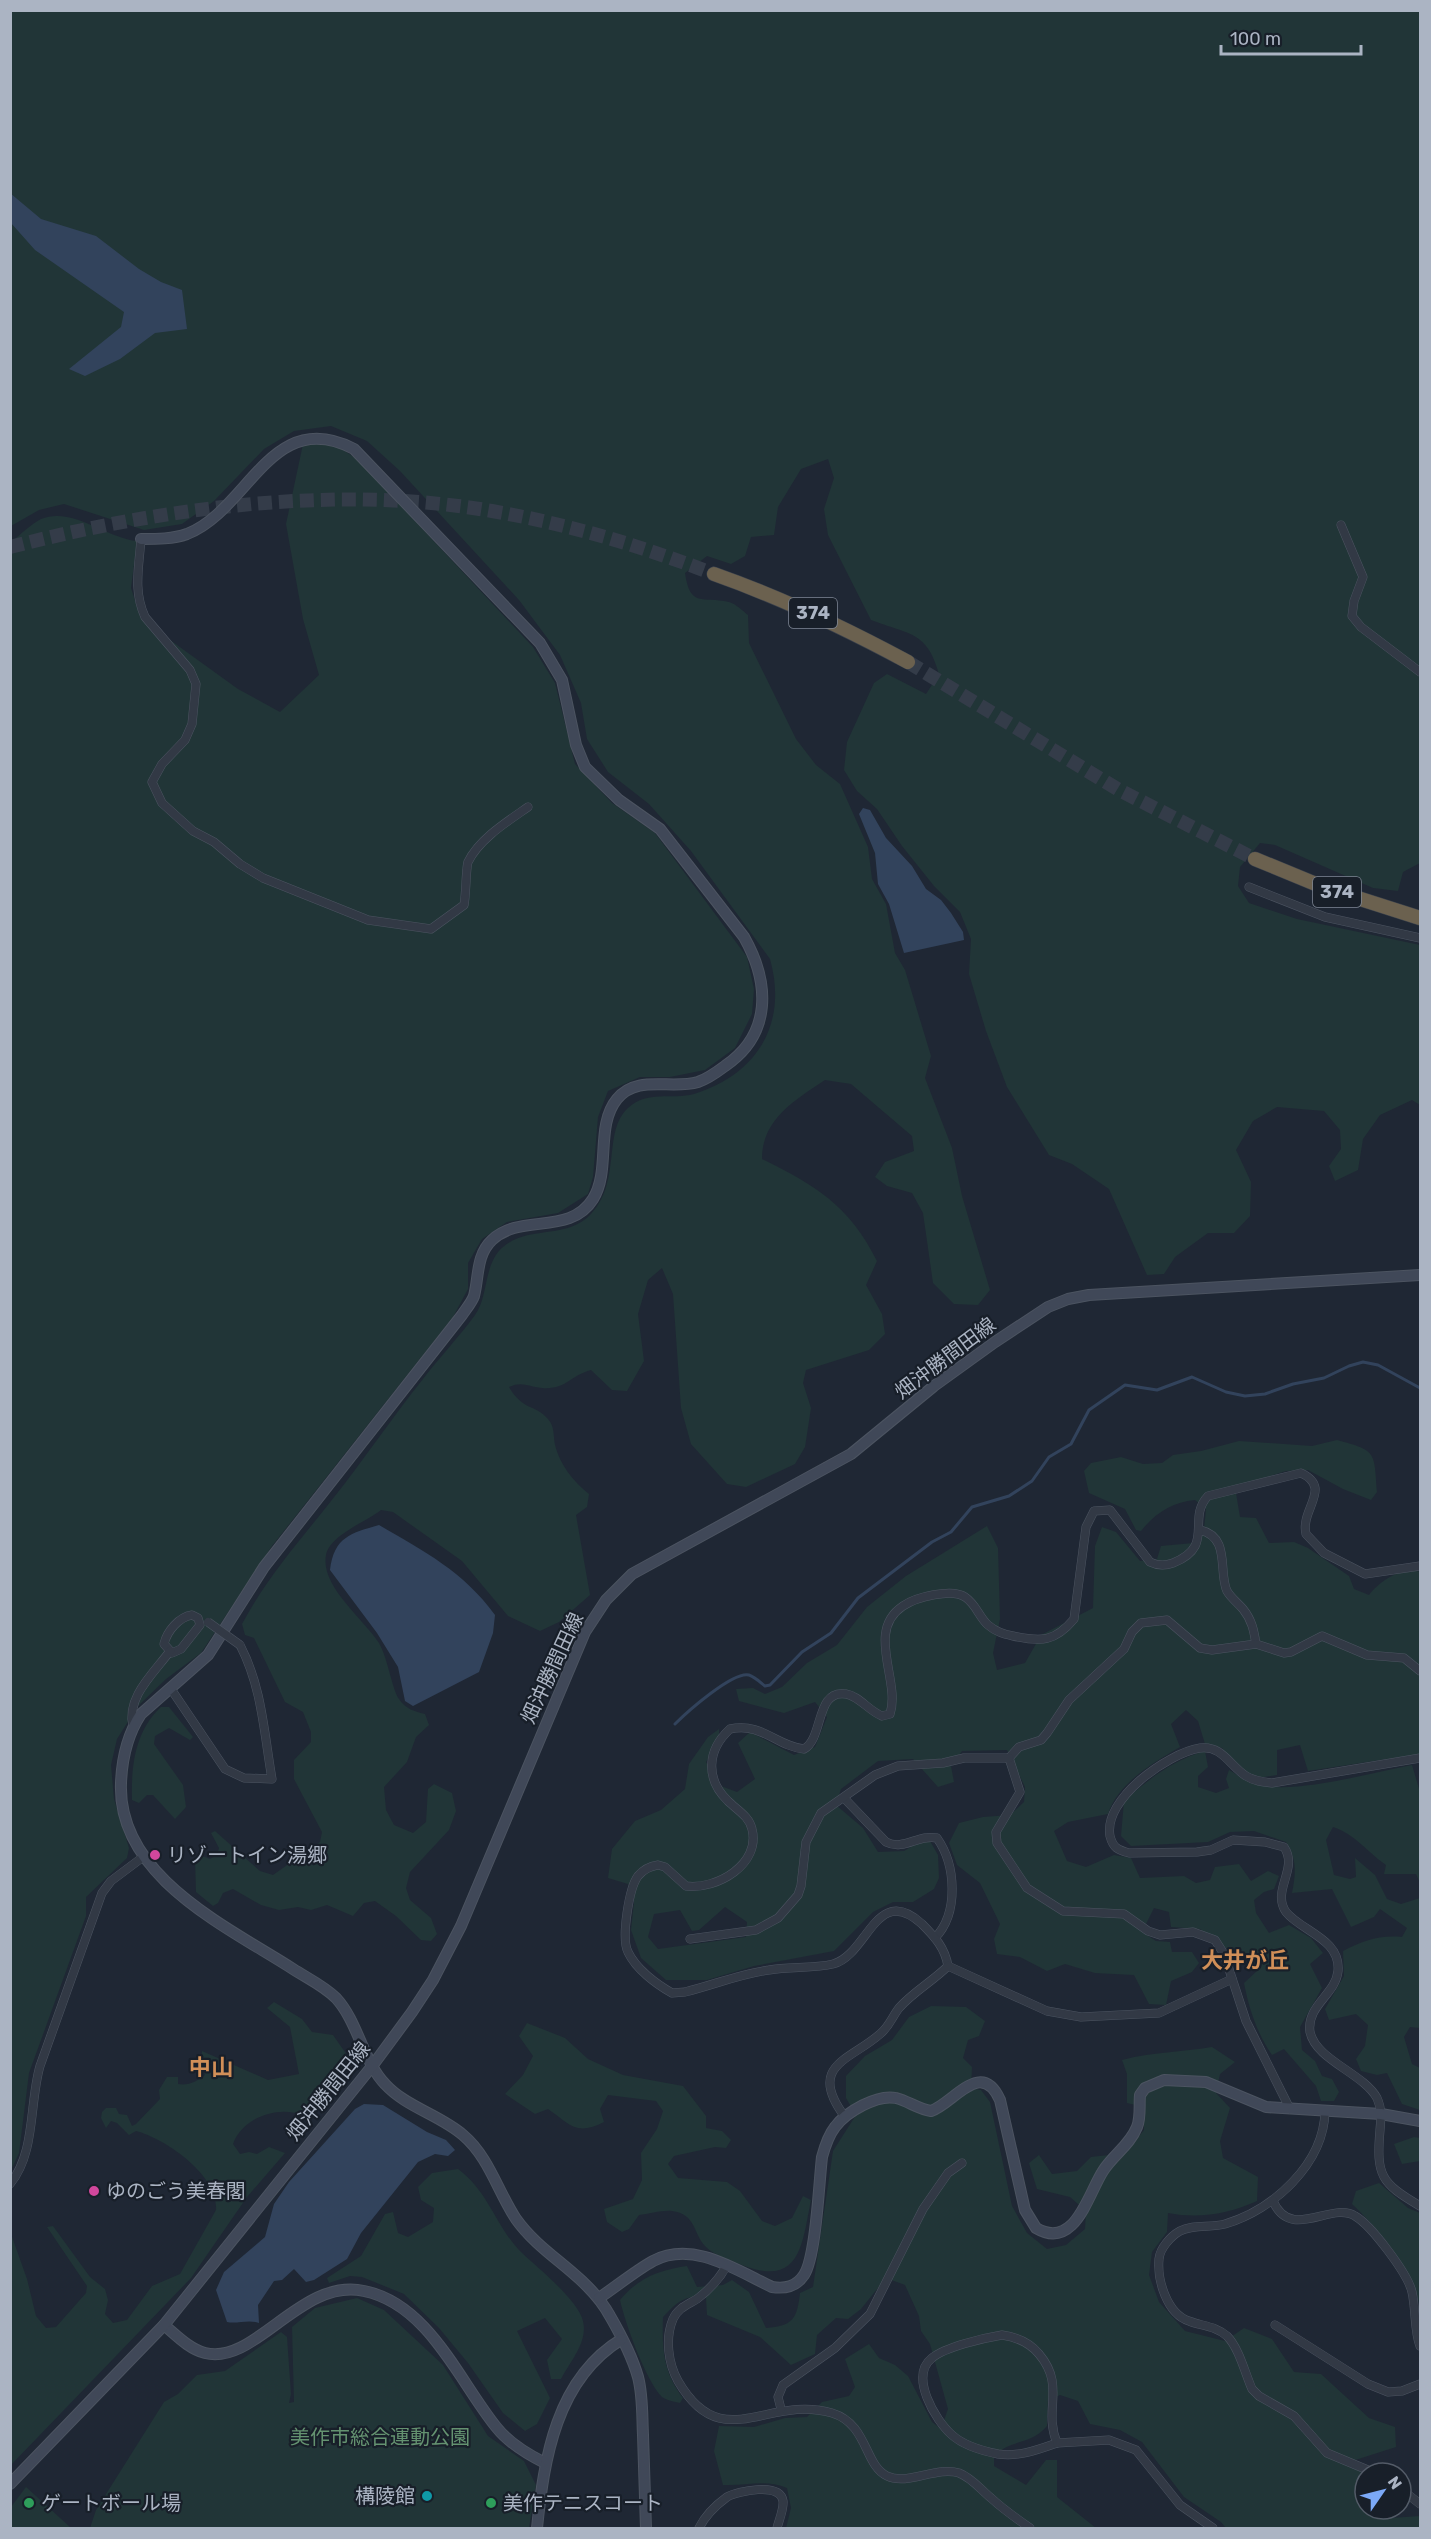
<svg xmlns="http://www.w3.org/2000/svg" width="1431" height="2539" font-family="Rubik,'Noto Sans JP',sans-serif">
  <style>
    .green { fill: #213537; fill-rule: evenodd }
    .water { fill: #32435c }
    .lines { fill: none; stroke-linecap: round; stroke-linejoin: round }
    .stream { stroke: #32435c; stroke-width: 3 }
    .highway-tunnel { stroke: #343c49; stroke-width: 14; stroke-dasharray: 14 7; stroke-linecap: butt }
    .street-casing { stroke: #4c5461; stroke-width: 9 }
    .secondary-casing { stroke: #4c5461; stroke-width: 12 }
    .highway-casing { stroke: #3a414c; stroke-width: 15 }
    .street { stroke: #323945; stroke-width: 8 }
    .secondary { stroke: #404858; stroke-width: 10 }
    .highway { stroke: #6b614f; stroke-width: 14 }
    .street-bridge-casing { stroke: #4c5461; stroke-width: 9; stroke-linecap: butt }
    .street-bridge { stroke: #323945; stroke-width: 8 }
    .hotel-dot { fill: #d1479c; stroke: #181f29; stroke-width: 2 }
    .culture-dot { fill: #0f9aa8; stroke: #181f29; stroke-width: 2 }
    .leisure-dot { fill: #2e9e5b; stroke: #181f29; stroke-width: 2 }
    .labels { text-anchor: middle; stroke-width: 4.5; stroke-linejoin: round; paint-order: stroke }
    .shield { fill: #181f29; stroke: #7f8795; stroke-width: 1.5 }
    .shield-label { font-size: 18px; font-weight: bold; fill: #abb4c3 }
    .street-label { font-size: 20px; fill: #abb4c3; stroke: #181f29 }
    .poi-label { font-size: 20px; fill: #abb4c3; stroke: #181f29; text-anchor: start }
    .park-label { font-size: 20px; fill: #649270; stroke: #181f29 }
    .quarter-label { font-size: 22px; font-weight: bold; fill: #d18f58; stroke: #181f29 }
  </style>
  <rect width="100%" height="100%" fill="#1f2734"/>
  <g class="green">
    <path d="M11,11h1409v852l-17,9 -5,19 -25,-3 -98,-43 -15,-2 -20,24 -2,19 11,17 48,16 123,26v160l-8,-5 -32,15 -17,24 -5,31 -23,11 -6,-15 12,-17 -1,-19 -16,-19 -47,-4 -24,14 -17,29 15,32 -1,34 -16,17h-26l-33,24 -11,17 -17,1 -38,-86 -37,-25 -23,-9 -42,-68 -21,-56 -17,-57 2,-35 -11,-27 -26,-26 -32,-40 -25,-37 -20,-18 -13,-21 3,-28 27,-59 13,-9 39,20 13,-20c-12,-43 -29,-39 -68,-54l-43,-85 -4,-26 10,-31 -6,-19 -27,10 -23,38 -4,28 -23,2 -6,19 -14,8 -24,-8 -22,17c5,35 17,23 44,29 7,2 14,9 19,13l1,28 47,96 20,26 24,19 28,63 4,32 14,25 9,49 10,17 26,86 -6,22 27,70 10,48 28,94 -12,15 -24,-1 -21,-21 -10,-70 -11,-20 -25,-7 -12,-9 10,-15 29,-11 -2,-15 -61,-52 -26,-4c-30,20 -63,39 -63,79 53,26 87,46 115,102l-11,24 16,29 3,20 -16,16 -63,20 -3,13 8,25 -6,39 -10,17 -49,23 -19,-3 -36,-40 -10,-36 -8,-114 -11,-26 -14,12 -10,34 6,47 -17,30 -15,-1 -21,-20c-20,5 -25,20 -49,18 -14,-1 -19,-7 -33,-1 14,24 26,17 39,32 7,8 5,16 7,26 5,20 18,36 34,49l-2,13 -11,8 14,80 -31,27 -19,9 -32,-15 -46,-55 -69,-49 -12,-2c-15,12 -51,25 -55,45 -6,31 38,64 53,88 9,16 13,46 20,56 7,10 14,12 26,15l4,11 -13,12 -9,25 -23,25 2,23 8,15 19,8 13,-11 2,-33 6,-5 18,9 4,18 -7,19 -39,42 -4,16 4,12 21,18 6,16 -6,7 -10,-1 -25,-24 -21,-15 -11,2 -11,13 -26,-11 -16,5 -13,-3 -19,3 -18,-5 -28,-16 -10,4 -5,10 -5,3 -17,-14 -1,-34 5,-3 10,4 7,-4 2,-7 -8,-15 4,-2 45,40 13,4 47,-33 2,-10 -28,-53v-19l17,-18v-10l-8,-20 -18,-10 -31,-64 -9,-3 -3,-11c26,-48 56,-81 89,-123 32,-40 60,-82 92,-122 17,-22 36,-42 52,-64 14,-19 8,-51 28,-68 25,-22 64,-7 88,-33 31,-33 11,-82 37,-106 19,-18 44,-8 66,-14 64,-20 94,-71 76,-135l-79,-108 -42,-47 -41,-32 -21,-33 -6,-36 -21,-48 -41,-55 -119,-129 -33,-30 -36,-15 -37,5 -30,18 -50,52 -32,23 -38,6 -80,-26 -25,6 -28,16z"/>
    <path d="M318,443l22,5 17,11 176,188 22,36 20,81 37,39 43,30 92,124 7,32 -2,25 -17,34 -30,22 -35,7h-30l-32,14 -10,26 -5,60 -5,17 -30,19 -51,9 -25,17 -14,24v26l-15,28 -181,229 -71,107 -35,26 -28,27 -21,33 -6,26 3,34 15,49 -2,10 -41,39v19l-57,157 -10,80 -8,17v-1628c9,-7 20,-18 30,-23 31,-13 65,19 96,22l-6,47 10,31 97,70 42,23 39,-37 -16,-56 -17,-95 17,-80z"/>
    <path d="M1337,1440c40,11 37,11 40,52l-6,8 -28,-11 -35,-19 -22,1 -51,16 5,30 16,1 13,25 25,-1 14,6 41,28 5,13 15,6c10,-13 34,-30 51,-23v182l-112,17 -8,-26 -23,5v25l-19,3 -20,-11 -16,-19 -17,-4 -7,-23 -12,-11 -15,14 9,23c-27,16 -62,36 -72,67l-40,8 -14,9 13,30 19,6 28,-12 17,3 9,20 44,-2 12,7 14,-3 5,-13 24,-3 12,17 17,-10 11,5 -5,13 -10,3 -10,8 2,13 13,20 20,-8 22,13 12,15 -13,11 12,24 -22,39 2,23 13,11 7,15 10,3 7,13 -5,9h-13l-5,-15 -32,-37 -12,6c-15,-22 -23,-46 -28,-72l14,-13 -10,-16 -10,3 -38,-28 -29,-2 -2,-15 -15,-4 -12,24 14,9 14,1 2,10h20l7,11 -7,9 -21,9 -5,24 -17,-1 -15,-29 -39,-2 -30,-9 -18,7 -27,-14 -23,-3 -3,-15 6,-15 -20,-41 -23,-18 -8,-22 10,-20 24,-6 27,-2 14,-13 1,-15 -18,-37 -45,1 -11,15 3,16 -16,5 -25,-28 -35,2 -37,28 -5,16 27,23 15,24 26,-1 12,-7 14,-3 8,14 1,23 -5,11 -21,13h-20l-20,10 -39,39 -80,15 -47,14h-41l-25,-22 -10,-28 3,-28 -6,-18 -20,-6 4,-29 23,-28 26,-11 24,-21 4,-25 19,-27 11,-8v10l-13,23 15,24 16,6 18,-13 -17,-36 12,-11 44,23 21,-8 12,-30 -12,-15 -31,11 -45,-12 -3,-12 17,-1 12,6 17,-7 25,-24 30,-18 30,-38 39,-31 81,-50 11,22 2,71 -7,34 4,17 28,-7 16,-28 52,-27 2,-62 7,-19 14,5 24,29 17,-2 4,-13 32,-3 11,-14 2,-20 -11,-9c-22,2 -40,13 -54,31l-5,-1 -11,-21 -36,-16 -5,-22 7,-8 30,-6 22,7 19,-1 11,-8 28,-4 38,-10 73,5zM725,1907l22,15 -1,15 -88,12 -10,-12 6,-23 26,-4 12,21 7,-1z"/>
    <path d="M161,1707h8l24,30 -3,3 -21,-12 -14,8 -1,8 29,41 3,22 -11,12 -22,-24h-6l-8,8 -7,-3c-1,-34 3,-69 29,-93z"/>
    <path d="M1205,1751l3,16 -10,9v11l18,6 13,-5 -3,-9 3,-9c9,5 19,13 29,15 40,9 112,-12 154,-20l8,27v91l-4,-9h-32l2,-9c-20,-14 -30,-30 -53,-38l-7,13 8,35 16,4 6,-2 -1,-19 20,17 12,24 14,5 19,-6v-13v143l-10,-1 -6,10 8,27 8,4v42l-18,-6 -15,-31 -10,2 -16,-4 -5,-12 9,-13 3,-21 -12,-11 -27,6 -4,-11 19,-33 -1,-25c20,-10 35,-16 59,-14l5,-9 -27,-19 -6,8 -23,10 -19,-38 -40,4c4,-20 5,-34 -6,-51l-32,-11 -24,1 -22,10 -77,4 -10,-10 3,-35c25,-22 49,-41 81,-50z"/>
    <path d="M274,2002l28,17 10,13 21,3 14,20 -7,17 -13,16 -4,14 -19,14c-25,-12 -62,2 -71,28l7,10 9,-2 8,2 12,-7 16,6 -38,44 -56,81 -180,187v-231l16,45 9,37 10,12 10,-1 30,-34 1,-7 -40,-59 6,-1 37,51 15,12 3,11 -3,14 8,9 14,-3 25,-34 28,-12 36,-64c3,-35 -52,-72 -80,-79l-7,4 -12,-12 -6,-2 -5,7 -5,-10 1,-6 4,-4h10l3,6 8,1 5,11 4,-2 24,-25 -1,-9 8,-13h11v7c11,2 19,-3 27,-9l-4,-13 1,-11 66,29 31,-6 -9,-47 -23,-19z"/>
    <path d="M931,2006l35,1 19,14 -6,15 -11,4 -5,18 9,9 -1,21 10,2 9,12 22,104 15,27 20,16 19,-4 19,-16 1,-18 -16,-14 -33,-8 -8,-26 10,-8 13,19 25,-3 14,-14 35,-4 18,-23v-23l-17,-4v-29l-5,-14c30,-8 60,-8 90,-13l23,15 -15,12 -4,19 14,15 -10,33 3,17 35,19 -1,24c-29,13 -58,18 -89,12l-1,19 -15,20 -3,23 10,27 26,29 40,10 19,-13 28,11 22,33 27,2 48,44 26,9 1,20 -50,16 22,10h-3v36h20l6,9 29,-2v12h-194l-5,-6 -37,-25 -42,-55 -22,-12 -30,-6 -12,-23 -18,-6 -12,6 -1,25c-17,20 -35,12 -53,30v10l32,19 20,-25h11v37l39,31h-310l5,-20 -4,-20c-21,-9 -41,-2 -64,-3l-9,-34 5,-25 35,1 31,-9 22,-1 15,-15 27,-6 6,-9 -10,-28 24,-15 10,14 16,7 13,11 24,46 9,7 7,-20 -18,-65 -9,-13 -2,-15 -14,-31 -19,-7 -25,31 -13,10 -12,-1 -19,17 -2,19 -24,11 -31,-28 -53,-22 -1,-17c-20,-5 -30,5 -43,19 -1,32 0,55 20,81l-3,5c-5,-1 -14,-3 -18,-6 -16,-16 -37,-74 -42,-97 18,-22 39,-30 67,-34l10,21 26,-2 9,-5 17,12 17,36c27,-2 31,-9 34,-35l13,-6 20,-136 23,-36 -10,-17v-22l19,-20 27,-16 17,-23z"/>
    <path d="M527,2023l38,15 23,21 35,16 60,11 23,30v12l16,3 9,9 -5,8 -11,-1 -41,9 -6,8 10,14 49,4 13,9 22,30 13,5 17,-8 11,-22 8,4c-9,44 -10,88 -69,65 -11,-5 -28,-9 -37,-19 -12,-13 -9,-32 -33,-35 -10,-1 -23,3 -33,4l-10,14 -7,3 -15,-10 -3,-13 29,-10 9,-19 -1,-27 16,-24 6,-18 -7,-10 -48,-6 -8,14 4,13c-28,14 -33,3 -56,-13l-13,5 -30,-20 18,-19 10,-19 -14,-20z"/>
    <path d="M1414,2137l6,1v23l-18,3 -8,-20z"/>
    <path d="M458,2169c32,24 38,59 64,84 15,14 56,47 61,68 5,21 -12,39 -22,58h-10l-4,-19 15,-21 -17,-21 -28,13 33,67 -13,26 -12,7 -22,-18 -35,-50 -29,-35 -35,-34 -42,-17 -12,-1 -21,7 -2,-5 34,-22 24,-42 8,-2 5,21 10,4 25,-15 1,-14 -13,-8 -3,-13 14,-14z"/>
    <path d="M1379,2183l29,25 12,5v94c-10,-42 -38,-74 -68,-103l4,-13z"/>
    <path d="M357,2298l27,12 59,55 45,71 36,25 12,24 -7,43h-439l6,-18 68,-108 14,-8 19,-19 28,-4 56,-39 6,5 4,57 -2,9 5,-1 -2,-75 23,-19z"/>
    <path d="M26,2487l45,41h-60v-21z"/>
  </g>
  <g class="water">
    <path d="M10,193l31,26 55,17 43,33 22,13 21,8 5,39 -32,4 -35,26 -35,17 -16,-7 52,-42 3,-15 -89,-62 -24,-27z"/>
    <path d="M863,808l7,2 16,28 26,28 14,23 15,11 10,13 12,19 1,8 -60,13 -15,-49 -11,-20 -3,-31 -16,-39z"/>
    <path d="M379,1525c46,27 84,46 116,90l-2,18 -14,39 -66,34 -8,-5 -7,-34 -21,-34 -47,-63c4,-33 21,-37 49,-45z"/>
    <path d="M364,2104l19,1 44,27 19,8 9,10 -7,6 -13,-2 -17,8 -57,71 -14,26 -33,21 -8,2 -12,-13 -12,11 -8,1 -16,24 1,18c-11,-4 -21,1 -32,-1l-11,-32 8,-18 41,-35 9,-33 15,-22 66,-73z"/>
  </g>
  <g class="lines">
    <path class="stream" d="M675,1724c12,-12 58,-53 74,-49 6,2 12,8 16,11l5,-1 32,-33 29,-19 27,-35 74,-56 19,-10 21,-25 37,-11 23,-15 17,-24 22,-13 18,-34 36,-25 32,5 35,-13 34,15 19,4 20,-2 28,-10 31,-6 25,-12 14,-4 15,3 42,23"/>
    <g class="highway-tunnel">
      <path d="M10,547c152,-39 326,-63 482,-36 76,13 150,35 222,63"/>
      <path d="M908,662l211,128 136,69"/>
    </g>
    <g class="street-casing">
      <g id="street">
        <path d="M1341,525l22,52 -9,24 -2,15 9,11 59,45"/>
        <path d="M141,539c-2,28 -8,52 4,78l45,53 6,14 -4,40 -7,16 -23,24 -10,18 10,21 31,28 21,11 26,22 23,14 105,42 63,9 33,-24c2,-9 2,-38 4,-43 11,-23 40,-41 60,-55"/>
        <path d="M1249,887l76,30 95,21"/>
        <path d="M1200,1530c31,7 18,42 27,61 4,7 11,12 16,18 9,11 11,22 13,35"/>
        <path d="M192,1615l6,3 2,7 -19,24 -9,4 -8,-9c3,-13 15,-27 28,-29z"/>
        <path d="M171,1689l54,80 19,9 28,1c-8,-46 -10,-92 -32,-134"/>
        <path d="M133,1726c-7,-29 21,-53 37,-75"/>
        <path d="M1009,1758l11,34 -24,40 1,11 30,45 36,23 61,3 24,17 12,4 33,-3 22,8 9,14 22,67 44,88"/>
        <path d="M1009,1758l10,-11 22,-7 6,-7 22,-33 55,-51 8,-17 9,-9 26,-3 33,28 12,2 44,-6 28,9 7,-1 31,-16 45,19 37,3 16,13"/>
        <path d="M1420,1758l-148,25c-9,-1 -18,-2 -26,-7 -16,-10 -24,-31 -46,-28 -32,5 -97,51 -90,88 3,12 8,14 19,17l68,-1 14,-2 22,-10 32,2 19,5c15,22 -13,43 2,65 15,19 55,27 52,59 -2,23 -32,35 -28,61 6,28 53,41 67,66 5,11 4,21 3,32 -4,46 1,53 40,76"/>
        <path d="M844,1798l42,44c18,9 32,-8 51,-4 19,27 22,75 -2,100"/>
        <path d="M690,1939l66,-9 22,-12 20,-23 3,-9 5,-44 15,-29 54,-38 23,-9 45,-3 21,-5h45"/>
        <path d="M948,1966c-3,-18 -13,-29 -26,-42 -46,-42 -54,31 -89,40 -20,5 -44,2 -64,6 -29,4 -56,15 -84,22l-13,1c-16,-9 -36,-24 -44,-41 -7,-14 1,-64 10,-76 5,-6 13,-10 20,-11l7,2 21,19c31,4 75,-22 66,-57 -3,-13 -15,-19 -24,-28 -23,-22 -21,-51 2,-72 32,-7 46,17 74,20 20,-11 11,-60 42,-55 13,2 23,17 36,22l8,-2c11,-33 -25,-83 13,-108 13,-9 49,-18 62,-9 11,7 14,20 23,28 8,7 16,9 25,11 28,6 42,6 61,-17l12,-92 8,-16 16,-1 40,52c8,4 15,4 23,1 43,-17 13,-44 35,-67l93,-23c32,15 -1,36 5,61l18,19 41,21 55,-8"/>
        <path d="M948,1966l99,45 34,6 78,-4 73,-34"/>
        <path d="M1325,2111c-1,53 -52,99 -100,113 -14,4 -32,0 -45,7 -9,5 -20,17 -21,28 -2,21 8,55 30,62 12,5 27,5 38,15 12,12 18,37 25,53l7,7 35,20 33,37 48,20"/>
        <path d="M845,2117c-39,-52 6,-57 35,-83 9,-7 12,-17 19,-26 14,-16 34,-27 49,-42"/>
        <path d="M10,2184c26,-32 19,-80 30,-118l62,-173 9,-12 32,-24"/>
        <path d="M1273,2201c18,41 58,0 82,15 16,9 53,58 57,76 4,17 2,39 8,54"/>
        <path d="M727,2265c-7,13 -18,25 -30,34 -10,6 -19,9 -24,20 -8,19 -5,44 5,62 44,76 89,13 154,32 36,11 32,52 55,63 21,10 49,-10 72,-3 13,5 21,16 32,25 12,11 26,21 39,30"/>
        <path d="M1275,2325l93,59 20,8 14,-1 18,-7"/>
        <path d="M1002,2335c14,2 27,7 37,19 27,32 4,55 18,89 -20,7 -38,14 -59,11 -15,-3 -35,-9 -46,-19 -17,-15 -43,-59 -20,-77 13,-11 52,-20 70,-23z"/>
        <path d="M781,2409l-3,-12 5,-12 52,-37 35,-34 53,-105 25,-36 14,-10"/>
        <path d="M1057,2443l52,-3 27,10 44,55 33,23"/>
        <path d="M1401,2489l19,15"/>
        <path d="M699,2528c6,-12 17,-23 28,-31 11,-6 53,-15 56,4 1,8 -4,19 -6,27"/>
      </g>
    </g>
    <g class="secondary-casing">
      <g id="secondary">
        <path d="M141,539c16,0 32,0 46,-5 62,-24 84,-128 167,-85l186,194 22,37 14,65 9,22 34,33 41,29 84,108c26,46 28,97 -19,129 -8,6 -18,13 -27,16 -27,8 -61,-8 -81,17 -22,27 -6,71 -24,100 -23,37 -73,14 -101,41 -16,15 -13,37 -18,56 -2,6 -8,13 -12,19l-198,252 -56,88 -67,59c-14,21 -19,44 -20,69 -4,93 105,143 172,186 14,9 31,17 43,29 22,24 27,63 49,86 21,23 55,31 78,51 26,22 35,57 53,84 27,38 71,55 94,97 11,19 22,40 28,61 5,19 4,39 5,58 1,31 2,62 3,93"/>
        <path d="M599,2298c18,-12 36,-27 54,-37 40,-21 83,9 119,26 13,2 24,0 32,-12 12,-18 15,-93 18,-118 3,-11 6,-21 13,-30 11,-15 42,-33 61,-29 12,3 22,11 35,13 23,-8 50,-53 69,-11l25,110 11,18c39,23 52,-34 67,-57 10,-16 27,-26 34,-44 4,-10 2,-21 3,-32l5,-7 19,-8 42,2 60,25 115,7 39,7"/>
        <path d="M164,2325c12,10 25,24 41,28 50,13 96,-76 159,-62 65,13 96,92 133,137 12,15 30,26 48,35"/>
        <path d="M10,2484l154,-159 209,-260 39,-53 21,-32 28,-54 124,-294 21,-32 26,-26 219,-120 83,-68 61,-44 53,-35 20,-8 21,-4 331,-20"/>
        <path d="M537,2528c7,-69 19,-149 85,-189"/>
      </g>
    </g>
    <g class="highway-casing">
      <g id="highway">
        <path d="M714,574c68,24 131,54 194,88"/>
        <path d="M1255,859l68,28 97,31"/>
      </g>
    </g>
    <use href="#street" class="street"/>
    <use href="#secondary" class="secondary"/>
    <use href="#highway" class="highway"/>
    <g class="street-bridge-casing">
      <path id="street-bridge" d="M208,1622l32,23"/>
    </g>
    <use href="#street-bridge" class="street-bridge"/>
  </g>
  <g class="hotel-dot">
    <circle cx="155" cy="1855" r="6"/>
    <circle cx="94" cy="2191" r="6"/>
  </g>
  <circle class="culture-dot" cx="427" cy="2496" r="6"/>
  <g class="leisure-dot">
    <circle cx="29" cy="2503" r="6"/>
    <circle cx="491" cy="2503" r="6"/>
  </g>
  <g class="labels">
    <g class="shield">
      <rect x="789" y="598" width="48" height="30" rx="4.5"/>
      <rect x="1313" y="877" width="48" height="30" rx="4.5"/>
    </g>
    <g class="shield-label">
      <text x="813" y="619">374</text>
      <text x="1337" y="898">374</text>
    </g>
    <g class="street-label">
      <text transform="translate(945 1358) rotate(-37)" y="7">畑沖勝間田線</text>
      <text transform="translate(552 1668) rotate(-65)" y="7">畑沖勝間田線</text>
      <text transform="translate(328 2091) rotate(-51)" y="7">畑沖勝間田線</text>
    </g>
    <g class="poi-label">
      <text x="167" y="1862">リゾートイン湯郷</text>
      <text x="106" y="2198">ゆのごう美春閣</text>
      <text x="415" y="2503" text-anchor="end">構陵館</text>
      <text x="41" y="2510">ゲートボール場</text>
      <text x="503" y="2510">美作テニスコート</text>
    </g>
    <g class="park-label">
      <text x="380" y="2444">美作市総合運動公園</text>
    </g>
    <g class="quarter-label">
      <text x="1245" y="1968">大井が丘</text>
      <text x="211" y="2075">中山</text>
    </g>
  </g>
  <rect width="1431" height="2539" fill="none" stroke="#abb4c3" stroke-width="24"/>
  <g transform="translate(1383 2491) rotate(55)"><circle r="28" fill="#181f29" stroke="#535b67" stroke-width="1.5"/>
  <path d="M0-4.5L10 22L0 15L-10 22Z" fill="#7ca9f7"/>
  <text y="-9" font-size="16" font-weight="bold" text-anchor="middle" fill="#abb4c3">N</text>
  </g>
  <path d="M1221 45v9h140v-9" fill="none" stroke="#abb4c3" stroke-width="3"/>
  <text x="1230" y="45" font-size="18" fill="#abb4c3" stroke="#181f29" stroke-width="4.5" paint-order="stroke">100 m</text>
</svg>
